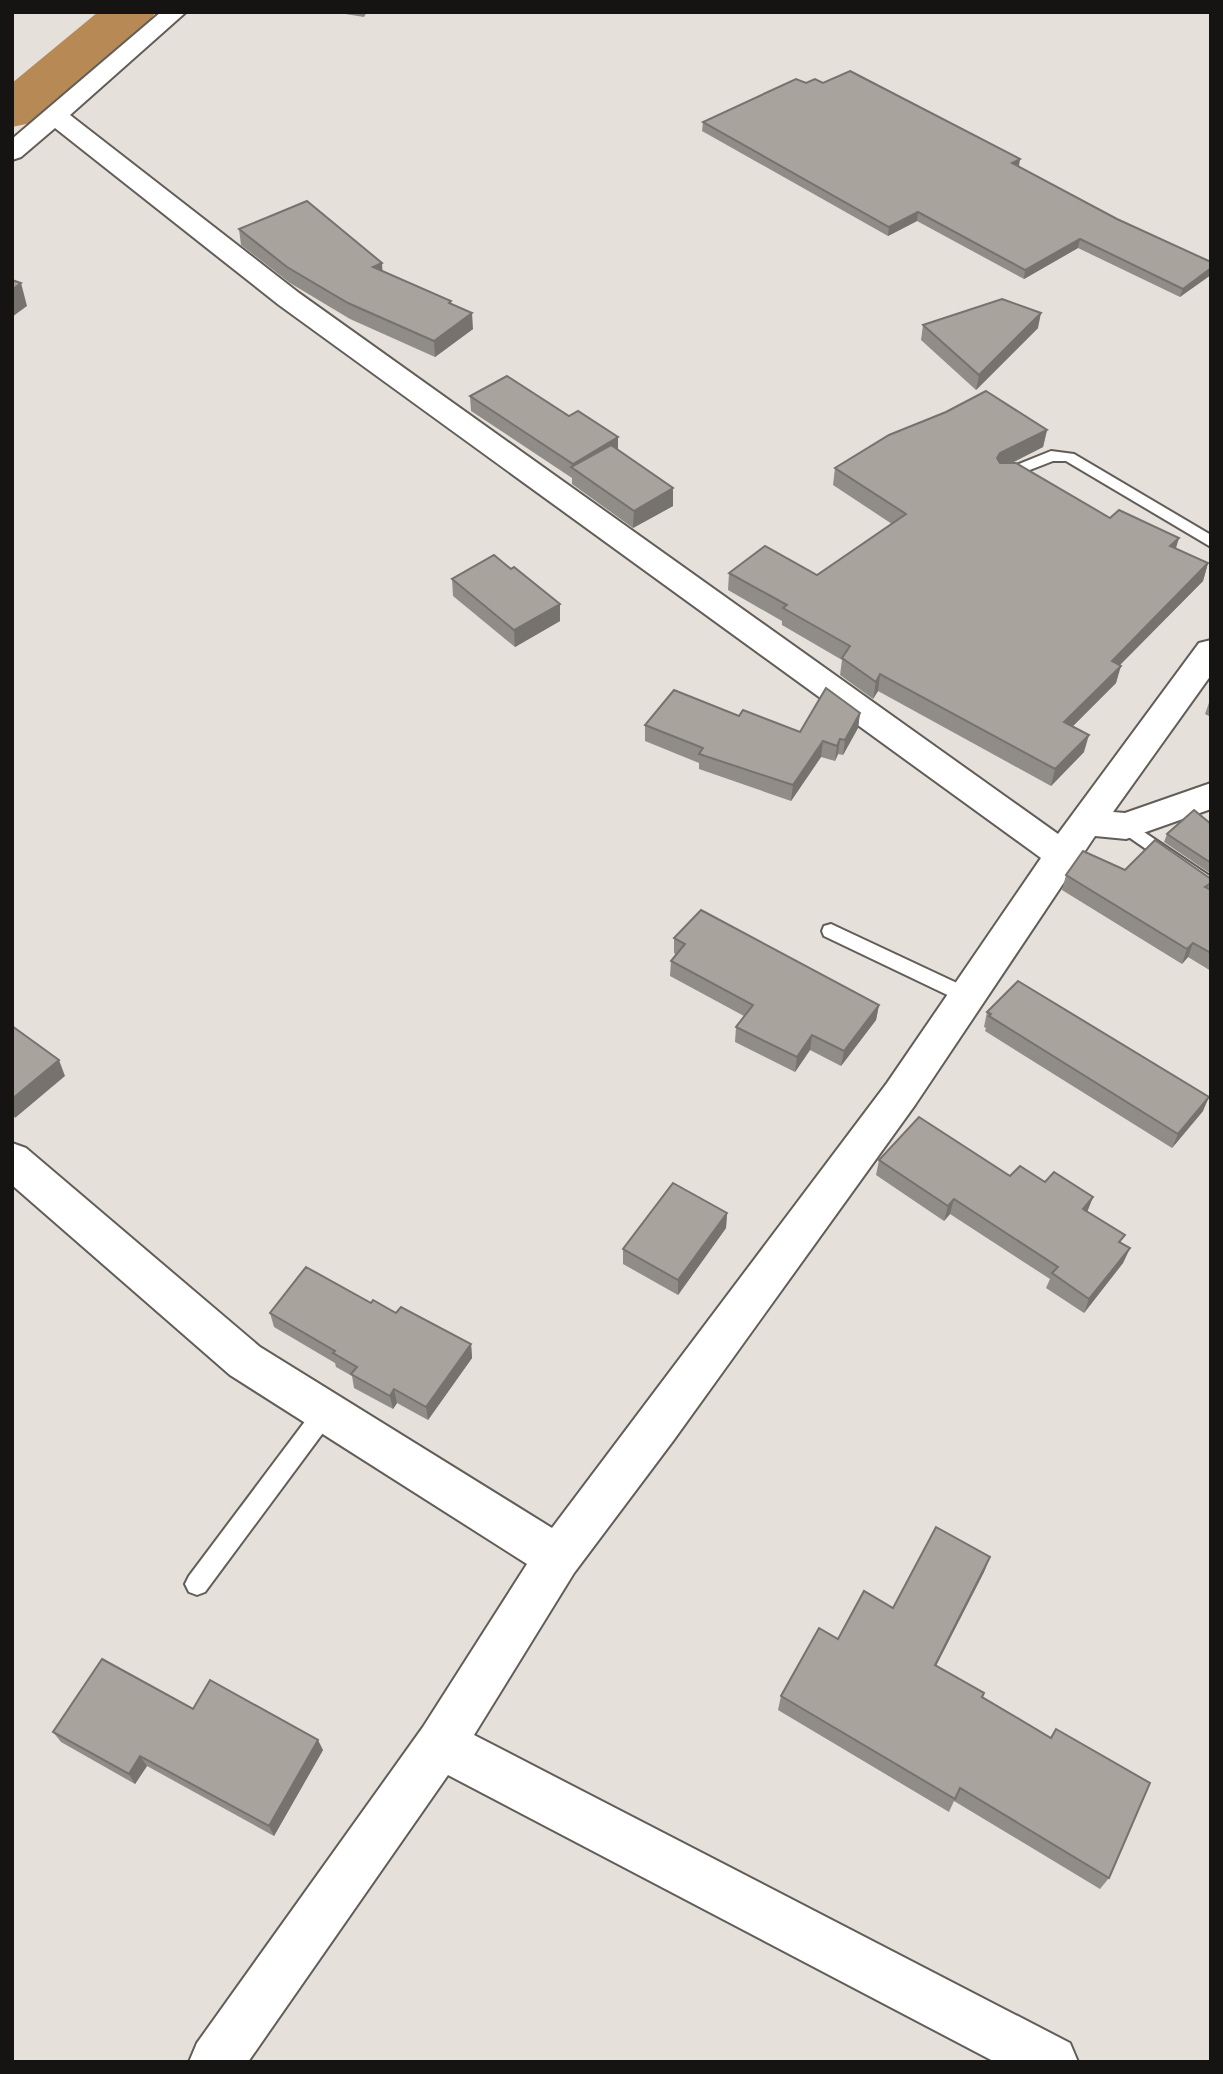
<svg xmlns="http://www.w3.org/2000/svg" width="1223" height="2074" font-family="'Times New Roman',serif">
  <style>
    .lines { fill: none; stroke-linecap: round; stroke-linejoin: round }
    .river { fill: #b78a55; fill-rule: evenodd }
    .service-casing { stroke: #625d58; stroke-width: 4 }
    .minor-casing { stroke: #625d58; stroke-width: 4 }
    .service { fill: #fff; fill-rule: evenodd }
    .minor { fill: #fff; fill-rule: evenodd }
    .wall { fill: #908c87 }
    .shaded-wall { fill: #76726e }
    .building { fill: #a8a39d; stroke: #76726e; stroke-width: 2 }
  </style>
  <rect width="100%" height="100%" fill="#e6e0da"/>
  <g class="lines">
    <path class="river" d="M98,12h58l-8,11 -117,100 -19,4v-44z"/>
    <g class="service-casing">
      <g id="service">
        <path d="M1051,451l23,3 137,81v12l-145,-86h-13l-49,19 -8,-5 3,-3z"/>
        <path d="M1126,820l85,57v17l-91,-63 -3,-5 3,-5z"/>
        <path d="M831,924l143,67 2,5 -2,5 -7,2 -7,-2 -136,-65 -2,-5 2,-5z"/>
        <path d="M326,1401l8,3 3,7 -3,7 -129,174 -8,3 -8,-3 -4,-8 4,-8 129,-172z"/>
      </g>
    </g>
    <g class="minor-casing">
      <path id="minor" d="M161,12h25l-116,103 229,178 759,541 141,-191 12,-3v35l-98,137 12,1 86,-30v26l-85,30 -31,-3 -180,269 -242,336 -99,132 -100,162 596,308 8,19h-83l-547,-287 -200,287h-59l8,-19 226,-316 104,-163 -297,-189 -218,-190v-42l14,5 234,199 292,181 335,-445 154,-225 -762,-553 -224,-177 -34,29 -9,3v-21z"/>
    </g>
    <use href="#service" class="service"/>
    <use href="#minor" class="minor"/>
  </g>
  <g class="wall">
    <path d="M333,12h34l-3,5z"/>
    <path d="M806,83h17l197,76 -1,8 98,52 94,43 -31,35 -102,-49 -54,31 -107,-58 -29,15 -186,-105 1,-9z"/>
    <path d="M239,229l144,42 69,33 21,25 -38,28 -85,-38 -60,-36 -49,-38z"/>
    <path d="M923,325l115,3 -62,62 -55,-50z"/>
    <path d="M470,396l148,54 55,56 -40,22 -61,-44v-6l-101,-67z"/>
    <path d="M1047,430l-4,17 -31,16 98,55 98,45 -5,18 -83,84 -4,18 -43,43 11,26 -33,34 -173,-95 -5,8 -33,-24 2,-15 -60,-35v-4l-54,-31 1,-17 88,2 75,-51 -59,-39 2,-17z"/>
    <path d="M452,579l108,42 -45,26 -62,-51z"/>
    <path d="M1211,697v20l-6,-3z"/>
    <path d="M860,713l-2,15 -15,27 -5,-1 -3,7 -14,-4 -30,44 -92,-32v-6l-54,-22v-16l94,-9 61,16z"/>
    <path d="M1211,824v50l-47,-32 3,-8z"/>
    <path d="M1125,870l86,9v92l-23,-14 -6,7 -120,-74 4,-15z"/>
    <path d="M674,938l205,67 -3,15 -35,46 -31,-16 -15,22 -60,-30 1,-15 8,-11 -74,-40 1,-15 5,-6 -2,-2z"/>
    <path d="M987,1012l216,99 -31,37 -187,-117 1,-3 -2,-1z"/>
    <path d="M879,1160l131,16 35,6 48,15 -6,15 34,31 9,5 -7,15 -39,50 -38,-25 4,-9 -100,-65 -6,7 -68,-46z"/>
    <path d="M727,1213l-1,15 -48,67 -55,-31v-15z"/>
    <path d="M371,1303l100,41 1,14 -44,62 -31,-17 -4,6 -39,-21 -2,-12 -16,-9 -1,-4 -61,-36 -4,-14z"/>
    <path d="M990,1557l-6,15 -48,94 46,31 127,181 -9,11 -146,-88 -5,11 -171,-102 3,-14 57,-57z"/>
    <path d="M193,1709l130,41 -49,86 -127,-70 -12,18 -74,-42 -8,-10z"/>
  </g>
  <g class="shaded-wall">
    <path d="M1020,159l-2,9 -6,-5z"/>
    <path d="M918,212l-1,9 -29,15 1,-9z"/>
    <path d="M1080,239l-2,9 -54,31 1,-9z"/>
    <path d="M382,263l1,16 -10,-12z"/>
    <path d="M1211,268v7l-31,22 3,-8z"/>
    <path d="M21,283l6,23 -15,11v-27z"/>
    <path d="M472,313l1,16 -38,28 -1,-16z"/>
    <path d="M1041,313l-3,15 -62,62 3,-15z"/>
    <path d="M1047,430l-4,17 -46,23v-12l3,-5z"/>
    <path d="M618,437v15l-45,16v-4z"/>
    <path d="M673,488v18l-40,22 1,-17z"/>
    <path d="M1179,538l-5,17 -4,-9z"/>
    <path d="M1208,563l-5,18 -96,97 5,-17z"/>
    <path d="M560,604v17l-45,26 -1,-17z"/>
    <path d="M1121,666l-5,17 -56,56 4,-17z"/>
    <path d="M880,674l-2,17 -5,8 3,-17z"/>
    <path d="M860,713l-2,15 -15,27 2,-15z"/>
    <path d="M1089,735l-5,17 -33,34 4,-17z"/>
    <path d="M840,739l-2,15 -3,7 2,-15z"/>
    <path d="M823,741l-2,16 -30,44 2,-16z"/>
    <path d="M1193,943l-5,14 -6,7 5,-15z"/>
    <path d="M879,1005l-3,15 -35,46 3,-15z"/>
    <path d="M812,1035l-2,15 -15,22 2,-15z"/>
    <path d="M59,1060l6,16 -50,42 -3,-6v-13z"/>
    <path d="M1209,1097l-6,14 -31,37 6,-14z"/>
    <path d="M1093,1197l-6,15 -4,-3z"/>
    <path d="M954,1199l-4,15 -6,7 4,-15z"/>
    <path d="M727,1213l-1,15 -48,67v-15z"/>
    <path d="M1130,1248l-7,15 -39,50 5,-14z"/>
    <path d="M471,1344l1,14 -44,62 -2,-13z"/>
    <path d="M394,1389l3,14 -4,6 -3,-13z"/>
    <path d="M990,1557l-6,15 -55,107 6,-14z"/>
    <path d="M318,1740l5,10 -49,86 -5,-10z"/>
    <path d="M140,1756l7,10 -12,18 -6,-10z"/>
  </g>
  <g class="building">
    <path d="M850,71l170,88 -8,4 105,56 94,43v6l-28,21 -103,-50 -55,31 -107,-58 -29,15 -186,-105 93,-43 10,4 9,-4 8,4z"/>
    <path d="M307,201l75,62 -9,4 78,34 -2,2 23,10 -38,28 -86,-38 -61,-36 -48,-38z"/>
    <path d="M12,280l9,3 -9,7z"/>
    <path d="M1002,299l39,14 -62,62 -56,-50z"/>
    <path d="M507,376l62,40 9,-5 40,26 -45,27 -103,-68z"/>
    <path d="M986,391l61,39 -47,23 -3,5 3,5h16l94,55 9,-8 60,28 -9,8 38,17 -96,98 9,5 -57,56 25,13 -34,34 -175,-95 -4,8 -34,-24 8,-12 -67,-38 4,-3 -58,-32 36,-27 52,29 89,-61 -71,-46 54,-33 57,-23z"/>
    <path d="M611,445l62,43 -39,23 -63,-44z"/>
    <path d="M494,555l17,14 3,-2 46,37 -46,26 -62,-51z"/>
    <path d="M826,688l34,25 -15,27 -5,-1 -3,7 -14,-5 -30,44 -94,-31 4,-6 -58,-23 29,-35 65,26 4,-6 57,22z"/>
    <path d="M1194,810l17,14v39l-44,-29z"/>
    <path d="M1155,840l56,39v4l-6,4 6,3v63l-18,-10 -6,6 -121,-74 17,-24 42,19z"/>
    <path d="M701,910l178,95 -35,46 -32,-16 -15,22 -61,-30 17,-22 -82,-44 14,-17 -11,-6z"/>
    <path d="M1018,981l191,116 -31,37 -189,-118 2,-2 -4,-2z"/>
    <path d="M12,1026l47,34 -47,39z"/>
    <path d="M919,1117l91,59 10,-10 25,16 9,-10 39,25 -10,12 42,26 -6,7 11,6 -41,51 -37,-26 6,-6 -104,-68 -6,7 -69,-46z"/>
    <path d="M673,1183l54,30 -49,67 -55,-31z"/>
    <path d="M306,1267l65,36 2,-3 23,13 5,-6 70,37 -45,63 -32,-18 -4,7 -39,-22 6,-7 -24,-14 2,-2 -65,-38z"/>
    <path d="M936,1527l54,30 -55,108 49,28 -2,4 69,41 5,-9 94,54 -41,95 -149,-90 -5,11 -174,-103 38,-68 19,11 26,-48 29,17z"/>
    <path d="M102,1659l91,50 17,-29 108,60 -49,86 -129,-70 -11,18 -76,-42z"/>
  </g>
  <rect width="1223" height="2074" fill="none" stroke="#161412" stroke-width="28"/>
</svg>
